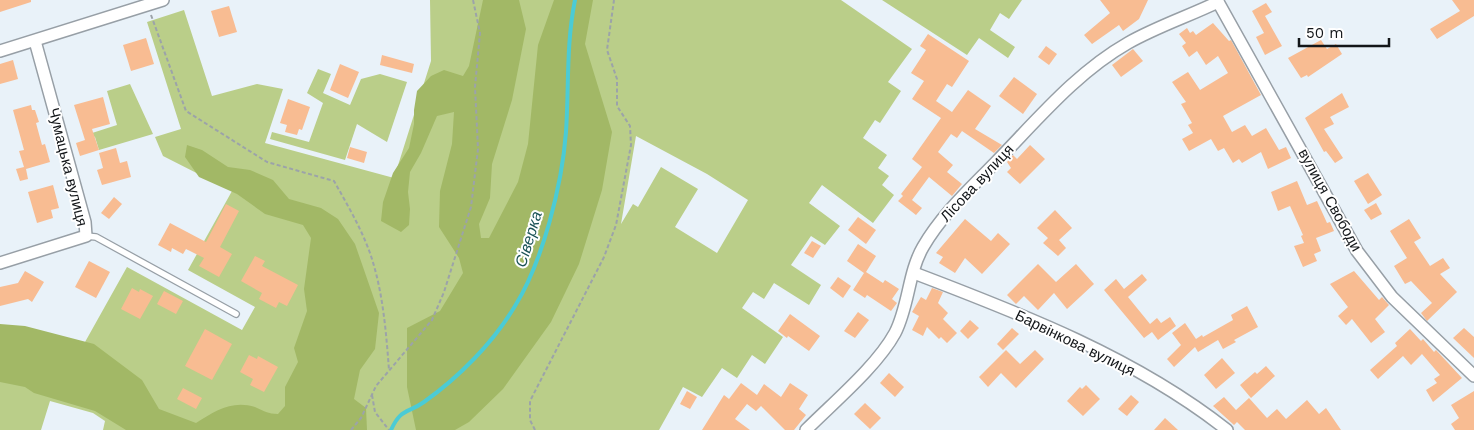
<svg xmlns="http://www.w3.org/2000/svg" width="1474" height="430" font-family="'Work Sans',sans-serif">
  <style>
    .green { fill: #bace89; fill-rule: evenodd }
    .forest { fill: #a2b866 }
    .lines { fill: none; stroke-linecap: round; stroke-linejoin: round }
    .stream { stroke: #4bcbd5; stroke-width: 4 }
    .building { fill: #f8bc92 }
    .service-casing { stroke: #979fa6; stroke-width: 8 }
    .minor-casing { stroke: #979fa6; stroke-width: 14 }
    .path { stroke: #9ca3a9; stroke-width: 2; stroke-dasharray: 4 2.5; stroke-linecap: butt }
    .service { stroke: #fff; stroke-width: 5.5 }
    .minor { stroke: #fff; stroke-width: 11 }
    .labels { text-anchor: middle; stroke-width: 4; stroke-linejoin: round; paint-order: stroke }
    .street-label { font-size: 15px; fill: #131619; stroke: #fff }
    .water-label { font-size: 16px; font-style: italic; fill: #1c5357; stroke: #fff }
  </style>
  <rect width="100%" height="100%" fill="#e9f2f9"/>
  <g class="green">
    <path d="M430,0h411l71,49 -24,33 13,9 -21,32 -5,-3 -12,18 24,17 -9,13 11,8 -7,9 12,10 -21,28 -51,-38 -13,18 31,23 -15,19 -14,-9 -20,29 30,20 -12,20 -35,-22 -10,16 -11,-7 -11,16 41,29 -18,27 -13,-9 -15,23 -15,-10 -20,29 -19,-10 -24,43h-556l2,-9 -12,-8 -43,-12 -9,29h-41v-104l80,25 47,-84 115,63 13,-23 -67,-37 44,-79 -69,-35 -8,-19 26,-8 -34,-107 37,-12 28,86 45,-12 26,5 -18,54 129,35 37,-117zM636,136l71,38 41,26 -31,53 -42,-26 23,-38 -37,-22 -23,40 -5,-3 -12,20z"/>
    <path d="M882,0h140l-13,19 -9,-6 -10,17 25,17 -7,11 -29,-20 -12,17z"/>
    <path d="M318,69l13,5 -8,19 27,12 11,-26 19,-5 27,8 -20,60 -30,-18 -12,36 -75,-21 2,-7 37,10 14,-39 -16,-10z"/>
    <path d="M130,84l23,50 -54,16 -4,-13 -6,-3 28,-9 -10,-34z"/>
  </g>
  <g class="forest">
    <path d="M483,0h36l7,29 -14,71 -20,64 -2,34 -11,26 2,14h8l29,-56 10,-38 10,-99 16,-45h39l-8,44 27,88 -10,58 -23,74 -28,58 -48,67 -34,33 -14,8h-39l-9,-43v-59l33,-17 23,-38 -4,-15 -20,-31 1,-36 12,-47 2,-32 -17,4 -16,37 -11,19 -2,20 2,17 -1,16 -8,7 -20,-11 2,-19 10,-29 16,-25 5,-24v-14l3,-19 14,-15 13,-6 19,6 6,-10z"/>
    <path d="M187,145l15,5 26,17 22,3 23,10 16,19 32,9 17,11 17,25 24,69 -4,36 -15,21 -6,29 12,9 1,22h-241l-31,-19 -61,-18 -9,-6 -25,-5v-58l25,2 69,18 48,36 17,29 37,14c19,-12 36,-23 59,-16 9,4 13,7 23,7l7,-8v-19l13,-25 -4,-14 13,-37 -3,-22 7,-51 -8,-13 -38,-11 -28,-20 -38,-17 -14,-20z"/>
  </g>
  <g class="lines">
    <path class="stream" d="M391,430c10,-22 16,-16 33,-28 35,-25 69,-59 91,-96 28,-45 47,-121 51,-174 3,-44 0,-88 9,-132"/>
  </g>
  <g class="building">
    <path d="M0,0h31v2l-31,10z"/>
    <path d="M1100,0h48l-9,19 -16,12 -4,-6 -27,19 -8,-9 26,-22z"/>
    <path d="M1452,0h22v16l-37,23 -7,-10 30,-18z"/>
    <path d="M1266,3l6,9 -7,4 17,30 -17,9 -9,-18 8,-4 -12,-22z"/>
    <path d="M229,6l8,26 -18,5 -8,-26z"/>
    <path d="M1213,23l16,18 2,-1 30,55 -38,21 9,16 13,-7 7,11 14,-8 13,22 7,-3 5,11 -23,11 -7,-17 -19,11 -3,-4 -6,4 -9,-15 -6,3 -7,-12 -22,12 -7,-12 11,-6 -5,-8 4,-2 -11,-19 5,-2 -14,-20 16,-10 12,18 28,-17 -10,-17 -12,9 -9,-14 -8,6 -7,-11 4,-3 -7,-9 8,-6 3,5 3,-2 3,4z"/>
    <path d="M928,34l41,27 -17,26 -5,-3 -11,17 16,11 16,-22 23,16 -16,23 27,16 -8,8 -32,-22 -5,7 -6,-4 -13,18 15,13 -6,7 15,12 -10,12 -23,-19 -17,23 10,8 -6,7 -18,-14 5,-5 -2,-2 21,-27 -10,-8 29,-41 -29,-19 12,-18 -13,-8 15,-23 -6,-4z"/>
    <path d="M146,38l8,26 -23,7 -8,-26z"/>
    <path d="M1321,40l6,9 9,-5 6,10 -34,23 -1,-2 -6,3 -13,-20z"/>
    <path d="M1046,46l11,8 -8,11 -11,-8z"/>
    <path d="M1133,49l10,12 -22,16 -9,-12z"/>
    <path d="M382,55l32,9 -2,9 -32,-8z"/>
    <path d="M13,60l5,19 -18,5v-20z"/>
    <path d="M340,64l19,8 -11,26 -18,-8z"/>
    <path d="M1014,77l23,17 -14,20 -24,-18z"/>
    <path d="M1342,93l7,14 -19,10 4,7 -10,5 19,29 -8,5 -9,-12 -2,1 -19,-34z"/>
    <path d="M103,97l7,27 -18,5 7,21 -19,6 -4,-13 9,-3 -11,-35z"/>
    <path d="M288,99l22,8 -8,23 -3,-1 -2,6 -12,-3 2,-7 -7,-2z"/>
    <path d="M31,105l1,5h3l4,12 -3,1 6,22 3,-1 5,18 -24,7 2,10 -8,2 -4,-12 8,-2 -5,-16 5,-1 -11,-40z"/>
    <path d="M1030,145l15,14 -25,25 -13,-12 4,-4 -4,-6 6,-7 4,4z"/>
    <path d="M350,147l17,5 -3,11 -17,-5z"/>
    <path d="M116,148l4,15 7,-2 4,16 -29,8 -5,-15 6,-2 -4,-15z"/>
    <path d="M1368,173l14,22 -14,9 -14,-23z"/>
    <path d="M1297,181l10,24 10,-4 10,22 3,-1 4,9 -18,7 5,13 -7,3 3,7 -14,6 -9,-21 10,-3 -3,-7 2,-1 -13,-29 -12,5 -7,-19z"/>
    <path d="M53,185l6,23 -8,2 2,8 -16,5 -9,-31z"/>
    <path d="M114,197l8,7 -13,15 -8,-6z"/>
    <path d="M1376,203l6,11 -11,6 -7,-10z"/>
    <path d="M226,204l13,7 -19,36 12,7 -13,23 -20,-11 5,-8 -18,-9 -3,5 -11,-6 -1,4 -13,-7 12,-22 36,19z"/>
    <path d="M1055,210l17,18 -13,12 7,8 -8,8 -15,-13 5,-5 -11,-10z"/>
    <path d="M858,217l18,13 -10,14 -18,-14z"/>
    <path d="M965,219l26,22 7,-8 12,11 -28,30 -17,-16 -10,15 -16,-10 4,-6 -7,-4z"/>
    <path d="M1409,219l12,19 -7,4 16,24 13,-8 7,10 -10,6 17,18 -30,29 -6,-8 11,-10 -21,-22 -6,3 -11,-18 13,-8 -17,-27z"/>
    <path d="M812,241l9,5 -8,12 -9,-5z"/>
    <path d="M858,244l18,12 -10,16 17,11 2,-3 14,9 -7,10 5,4 -6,8 -24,-16 -2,3 -12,-8 11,-17 -17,-12z"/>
    <path d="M255,256l10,5 -3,5 36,19 -11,21 -8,-4 -3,6 -17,-9 3,-6 -21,-12z"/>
    <path d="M89,261l21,11 -14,26 -21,-11z"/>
    <path d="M1038,264l18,18 20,-18 18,20 -27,25 -13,-16 -16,17 -14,-14 -8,8 -9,-9z"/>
    <path d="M25,271l19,11 -12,20 -4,-3 -28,7v-19l18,-4z"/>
    <path d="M1354,271l25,29 3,-3 7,8 -14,14 10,13 -14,11 -19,-24 -6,6 -8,-9 10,-9 -18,-23z"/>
    <path d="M1142,274l5,6 -19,17 22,27 7,-6 4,5 9,-6 6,9 -18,14 -6,-8 -8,6 -40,-48 12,-11 8,10z"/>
    <path d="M838,277l13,9 -8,12 -13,-10z"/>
    <path d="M132,288l7,4 1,-3 13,7 -13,23 -19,-10z"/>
    <path d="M932,288l11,4 -5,11 10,10 -5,6 14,14 -10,10 -6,-6 -2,2 -12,-12 -4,9 -11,-6 7,-14 -7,-4 9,-15 5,3z"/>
    <path d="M164,291l19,10 -7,13 -19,-10z"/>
    <path d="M1247,306l11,21 -24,13 2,2 -13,7 -5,-9 -20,12 -3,-5 -21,20 -7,-8 14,-14 -9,-12 13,-10 11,16 6,-4 1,2 30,-17 -2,-5z"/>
    <path d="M858,312l11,8 -14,18 -11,-7z"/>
    <path d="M790,314l30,22 -11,15 -21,-15 -1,2 -9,-7z"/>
    <path d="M970,320l9,8 -11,11 -8,-8z"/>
    <path d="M1012,328l7,6 -16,16 -6,-6z"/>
    <path d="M1464,328l10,9v21l-21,-20z"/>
    <path d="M205,329l27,15 -20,36 -27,-14z"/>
    <path d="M1410,329l11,12 2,-2 11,13 2,-2 26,28 -29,24 -7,-12 11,-7 -3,-4 6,-4 -18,-21 -11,11 -8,-9 -25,23 -8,-9 27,-24 -2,-3z"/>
    <path d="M1006,350l14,14 15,-14 9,9 -28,29 -15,-15 -13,14 -9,-10z"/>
    <path d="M249,355l8,4 1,-3 20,11 -14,25 -14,-7 3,-6 -13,-7z"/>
    <path d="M1222,358l13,15 -19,16 -12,-14z"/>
    <path d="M1266,366l9,10 -24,22 -11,-13 15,-13 2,2z"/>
    <path d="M889,373l15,14 -9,10 -15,-14z"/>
    <path d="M741,383l16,12 7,-11 17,13 9,-14 18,12 -9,14 7,6 -12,15h-9l-24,-24 -5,5 -9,-7 -12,15 15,11h-48l22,-35 5,4z"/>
    <path d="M1086,385l14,14 -17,17 -16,-15 13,-14 2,2z"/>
    <path d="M183,388l19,10 -6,11 -19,-10z"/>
    <path d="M687,391l10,6 -7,12 -10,-5z"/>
    <path d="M1474,391v39h-19l-4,-6 8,-6 -8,-13z"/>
    <path d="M1131,395l8,7 -12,14 -9,-7z"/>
    <path d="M1224,397l12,13 13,-12 18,20 10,-9 9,10 21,-19 12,14 7,-6 15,22h-96l-8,-8 -3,3 -21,-19z"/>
    <path d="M865,403l16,15 -11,11 -16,-15z"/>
    <path d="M1165,418l13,12h-24z"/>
  </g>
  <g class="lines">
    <g class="service-casing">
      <path id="service" d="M86,236l10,1 140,77"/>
    </g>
    <g class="minor-casing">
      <g id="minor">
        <path d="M1217,0l140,251 35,46 82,79"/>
        <path d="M0,51l163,-51"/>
        <path d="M0,263l86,-27 -1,-14 -50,-181"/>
        <path d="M914,273c108,41 222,85 313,157"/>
        <path d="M806,430c28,-28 71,-64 89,-97 14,-27 13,-60 28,-86 19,-33 48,-59 74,-86 41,-42 80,-89 131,-118 28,-16 61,-27 90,-41"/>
      </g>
    </g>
    <g class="path">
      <path d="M151,15l35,96 81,51 67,19c13,23 27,47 36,72 13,38 16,78 19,117"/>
      <path d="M372,395l3,17 14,18"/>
      <path d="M351,430l10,-12 15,-32 56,-66 12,-28 27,-85 7,-58 -3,-62 5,-54 -7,-33"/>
      <path d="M535,430l-5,-10v-19l74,-144 12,-32 15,-80 -1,-19 -13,-20v-27l-10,-29 7,-50"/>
    </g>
    <use href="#service" class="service"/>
    <use href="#minor" class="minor"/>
  </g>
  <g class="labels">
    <g class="street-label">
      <text transform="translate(68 167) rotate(76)" y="5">Чумацька вулиця</text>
      <text transform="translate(977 183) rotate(-47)" y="5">Лісова вулиця</text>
      <text transform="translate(1330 200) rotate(61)" y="5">вулиця Свободи</text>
      <text transform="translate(1075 343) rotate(26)" y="5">Барвінкова вулиця</text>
    </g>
    <g class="water-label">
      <text transform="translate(528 239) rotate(-73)" y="6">Сіверка</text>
    </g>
  </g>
  <path d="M1299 38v8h90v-8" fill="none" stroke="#131619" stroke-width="2.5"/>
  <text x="1306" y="38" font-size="15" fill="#131619" stroke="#ffffff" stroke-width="4" paint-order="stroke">50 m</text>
</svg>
